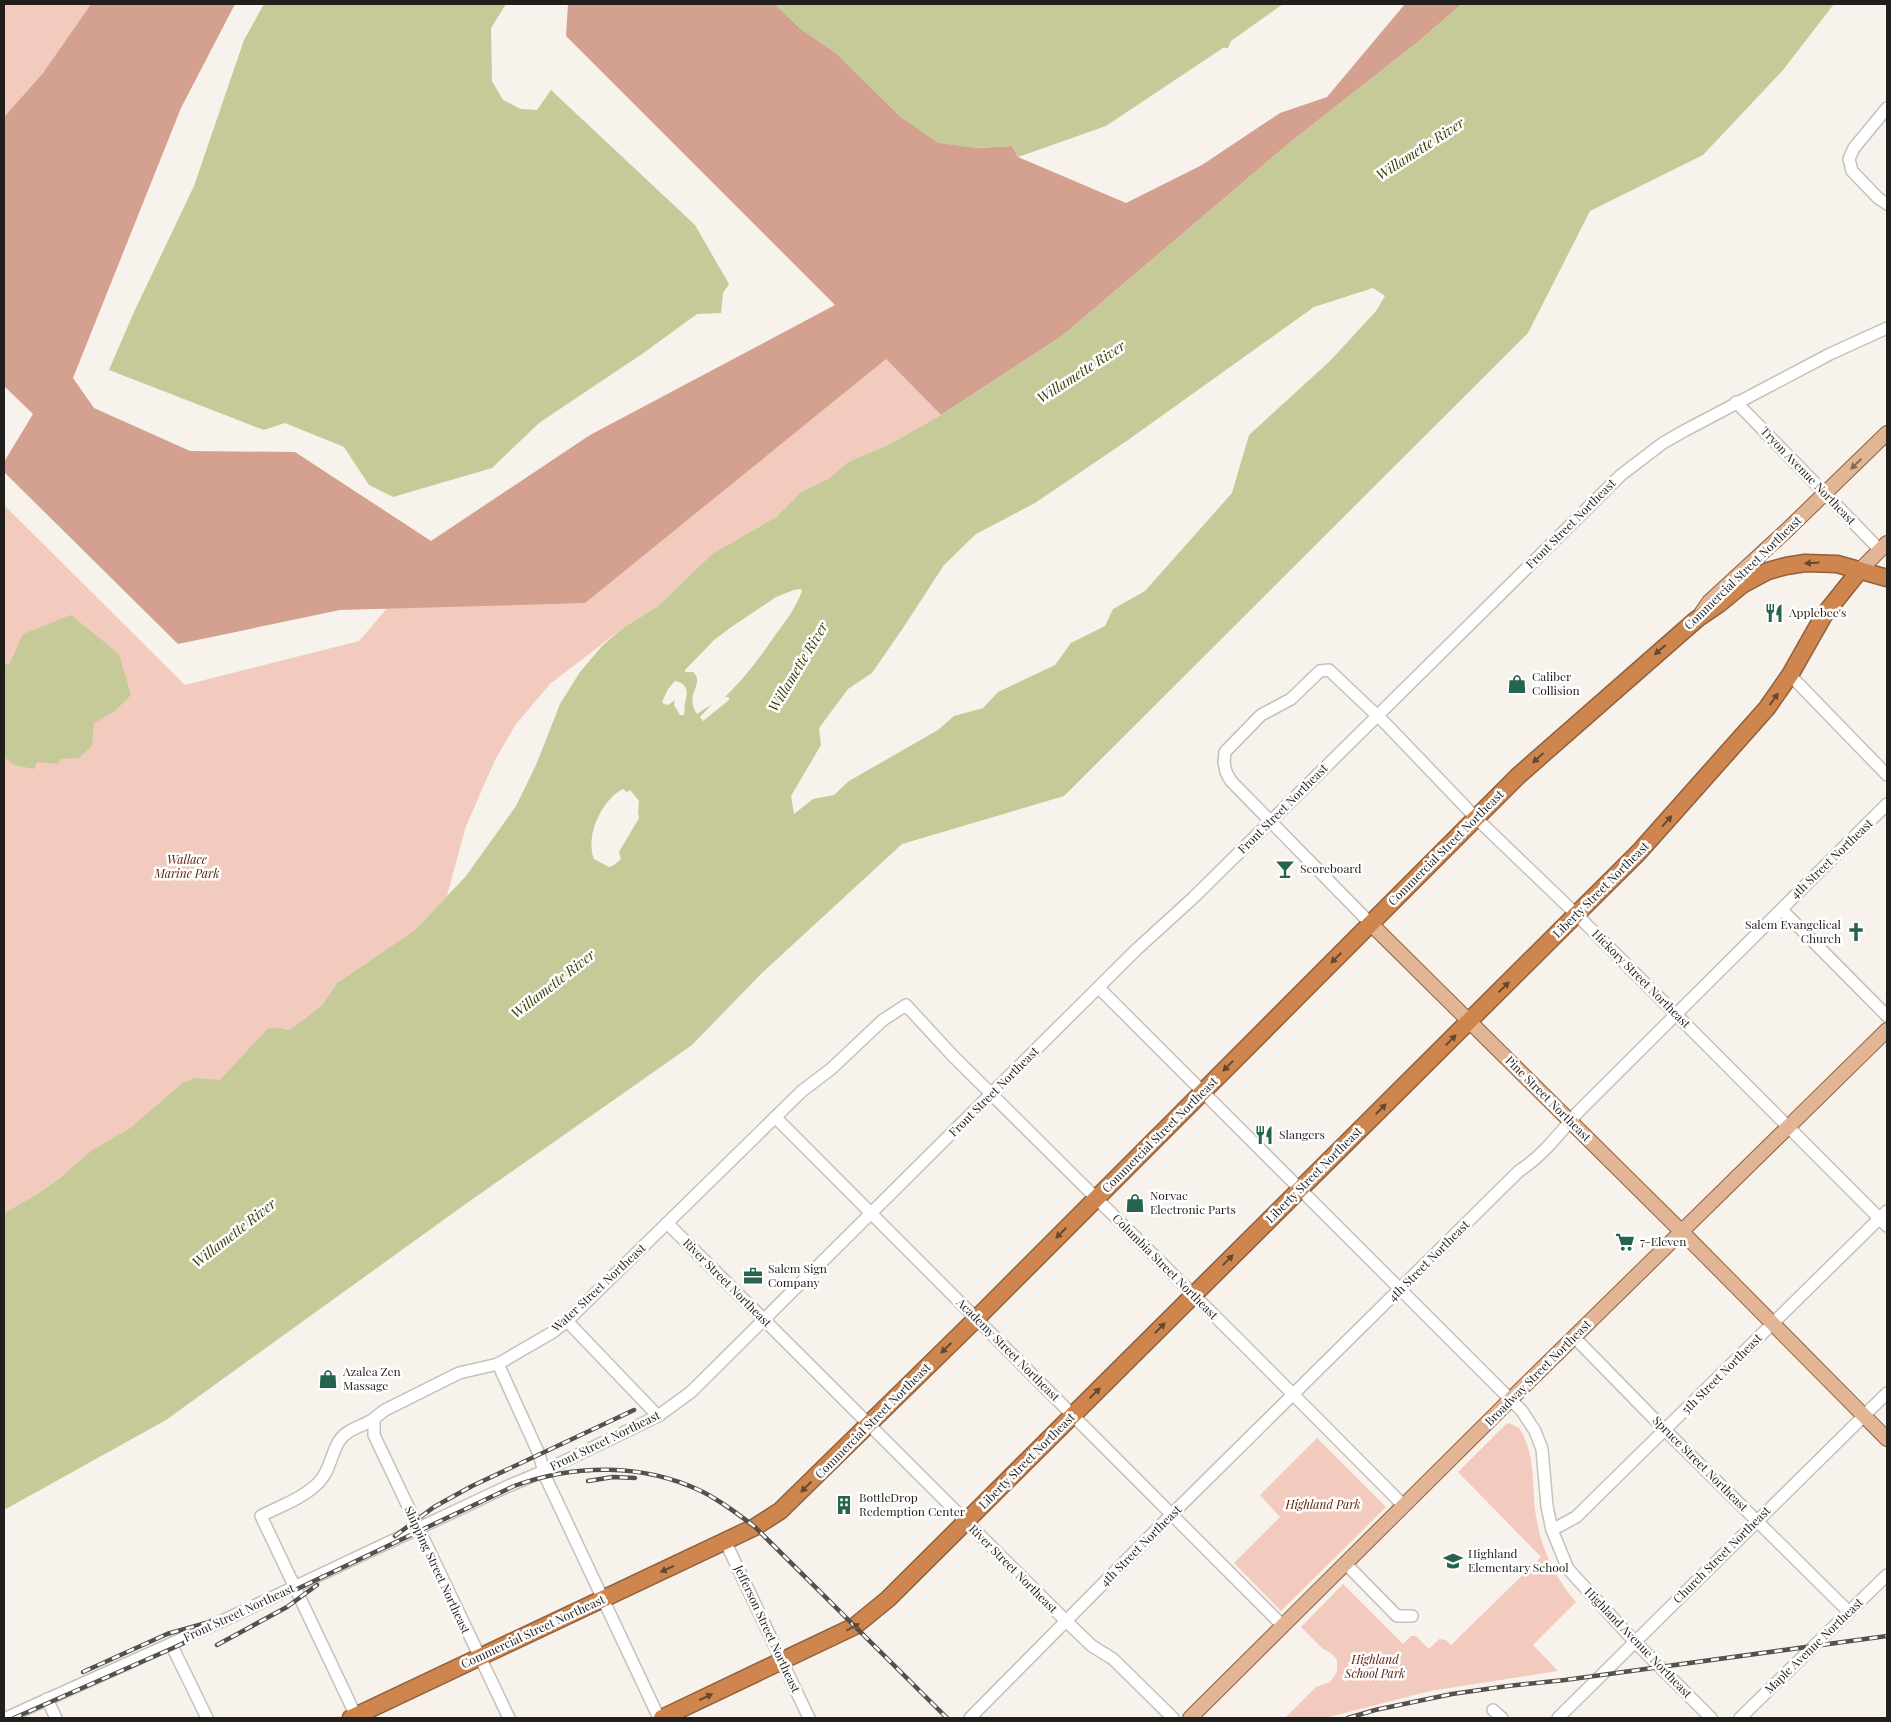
<svg xmlns="http://www.w3.org/2000/svg" width="1891" height="1722" font-family="'Playfair Display',serif">
  <style>
    .green { fill: #f3cbbe }
    .forest { fill: #d4a08f }
    .water { fill: #c5ca98; fill-rule: evenodd }
    .lines { fill: none; stroke-linecap: round; stroke-linejoin: round }
    .minor-casing { stroke: #c6c1ba; stroke-width: 14 }
    .major-casing { stroke: #91613c; stroke-width: 16 }
    .highway-casing { stroke: #91613c; stroke-width: 19 }
    .minor { stroke: #fff; stroke-width: 11 }
    .major { stroke: #e2b695; stroke-width: 14 }
    .highway { stroke: #ce854e; stroke-width: 16 }
    .rail-casing { stroke: #54514d; stroke-width: 4.5 }
    .rail { stroke: #fff; stroke-width: 2.5; stroke-dasharray: 8; stroke-linecap: butt }
    .oneway { fill: #826a58 }
    .oneway2 { fill: #664830 }
    .labels { text-anchor: middle; stroke-width: 5; stroke-linejoin: round; paint-order: stroke }
    .street-label { font-size: 12px; fill: #211f1c; stroke: #fff }
    .poi-label { font-size: 12px; fill: #211f1c; stroke: #fff; text-anchor: start }
    .park-label { font-size: 12px; font-style: italic; fill: #591b05; stroke: #fff }
    .water-label { font-size: 14px; font-style: italic; fill: #393c00; stroke: #fff }
  </style>
  <rect width="100%" height="100%" fill="#f7f2eb"/>
  <g class="green">
    <path d="M4,4h87l-48,69 -39,44z"/>
    <path d="M886,359l55,56 -49,28 -44,19 -20,17 -27,13 -25,25 -64,37 -55,53 -34,21 -73,56 -34,40 -21,36 -29,66 -19,70 -32,34 -78,53 -15,22 -32,25 -15,-3 -8,2 -47,52 -25,-3 -13,5 -52,45 -38,22 -32,28 -24,17 -32,18v-708l181,180 174,-44 78,-91z"/>
    <path d="M1509,1423l10,5c16,24 13,53 16,81 4,34 18,67 41,93l-43,43 25,26 -128,20 -105,27h-40l31,-31 14,-5 7,-10v-12l-5,-6 -10,-6 -21,-21 42,-43 60,60 8,-8h5l13,13 10,-10 7,1 5,5 90,-88 -83,-85 47,-47z"/>
    <path d="M1317,1438l69,69 -105,104 -47,-48 46,-46 -20,-22z"/>
  </g>
  <path class="forest" d="M91,4h144l-54,104 -108,270 21,30 96,43 105,1 136,89 159,-106 245,-130 -269,-269 2,-32h207l26,25 35,24 66,65 73,30 37,-2 6,11 108,46 76,-38 78,-52 47,-16 78,-93h57l-44,38 -125,98 -231,196 -121,79 -55,-56 -301,244 -245,7 -162,34 -174,-172v-10l29,-48 -29,-28v-269l39,-44z"/>
  <g class="water">
    <path d="M264,4h242l-15,24 1,53 11,19 18,9 16,1 14,-20 144,135 34,59 -6,9 -2,20 -24,1 -55,40 -103,69 -47,45 -99,29 -24,-12 -25,-38 -59,-24 -21,7 -155,-60 25,-58 60,-126 50,-146z"/>
    <path d="M775,4h508l-52,37 -3,7h-5l-117,78 -88,31 -6,-11 -37,2 -37,-5 -36,-25 -66,-65 -35,-24z"/>
    <path d="M1462,4h372l-51,66 -80,85 -113,56 -62,122 -464,463 -162,48 -141,130 -69,71 -225,158 -301,217 -162,90v-297l32,-18 24,-17 32,-28 38,-22 52,-45 13,-5 25,2 47,-51 8,-2 15,3 32,-25 15,-22 78,-53 51,-54 50,-70 20,-41 24,-61 20,-32 22,-26 21,-18 34,-21 55,-53 64,-37 25,-25 27,-13 20,-17 44,-19 49,-28 121,-79 231,-196 125,-98zM1373,288l12,8 -9,15 -46,50 -81,74 -17,58 -87,98 -32,18 -8,17 -34,17 -16,22 -57,27 -15,16 -29,8 -16,14 -89,51 -15,14 -21,4 -19,15 -3,-18 30,-51 -2,-17 29,-39 24,-16 31,-45 41,-63 32,-31 59,-31 93,-63 186,-133zM801,589l1,2c-6,16 -16,30 -26,43 -17,25 -30,42 -51,63h4v3l-26,21 -3,-4 12,-13 -15,10c-14,-20 9,-30 -4,-42h-8v-2l29,-30 16,-12 46,-31 18,-7zM675,681c13,3 13,10 10,22 -1,4 0,8 -1,12h-4l-6,-10 1,-5 -7,5 -4,-1 -2,-2 6,-13zM623,789l4,3 3,-2 9,11 -1,11 1,6 -20,34 2,7 -7,6 -5,2 -15,-8c-9,-22 7,-59 29,-70z"/>
    <path d="M71,615l48,39 12,41 -16,16 -21,12 -2,23 -13,12 -18,1 -3,5 -21,-2 -3,7 -20,-4 -10,-8v-93l5,1 14,-31z"/>
  </g>
  <g class="lines">
    <g class="minor-casing">
      <g id="minor">
        <path d="M1887,108l-33,40 -5,11 3,12 26,27 9,6"/>
        <path d="M1736,402l144,148"/>
        <path d="M1790,675l97,100"/>
        <path d="M1782,910l105,106"/>
        <path d="M1370,923l-139,-142 -5,-9 -2,-10 1,-10 36,-37 30,-16 29,-28 9,-1 57,54 91,95 100,96 310,311"/>
        <path d="M1099,988l423,423 13,20 7,18 5,57 5,24 16,39 67,73 76,76"/>
        <path d="M775,1117l508,509"/>
        <path d="M667,1223l399,398 26,25 21,13 60,59"/>
        <path d="M567,1321l91,95"/>
        <path d="M1574,1337l91,93 184,182"/>
        <path d="M498,1364l41,90 6,22 114,242"/>
        <path d="M374,1420v15l135,283"/>
        <path d="M1552,1530l24,-13 311,-306"/>
        <path d="M725,1541l84,177"/>
        <path d="M1346,1564l51,52h15"/>
        <path d="M171,1644l36,74"/>
        <path d="M47,1699l9,19"/>
        <path d="M1493,1710l9,8"/>
        <path d="M6,1718l229,-103 271,-128 38,-16 114,-55 33,-24 446,-443 56,-51 428,-423 42,-32 21,-12 146,-77 57,-26"/>
        <path d="M357,1718l-96,-202c19,-10 43,-18 58,-34 11,-11 12,-28 20,-41 8,-12 22,-14 33,-21 5,-3 9,-8 15,-11l72,-36 39,-9 55,-32 14,-11 235,-230 29,-22 52,-49 23,-15 46,50 291,289 161,162"/>
        <path d="M970,1718l202,-204 347,-343c25,-16 42,-40 61,-61l307,-306"/>
        <path d="M1558,1718l329,-325"/>
        <path d="M1740,1718l147,-143"/>
      </g>
    </g>
    <g class="major-casing">
      <g id="major">
        <path d="M1860,570l27,-27"/>
        <path d="M1702,612l7,-10 78,-72 100,-97"/>
        <path d="M1370,923l312,309 205,207"/>
        <path d="M1190,1718l330,-328 367,-360"/>
      </g>
    </g>
    <g class="highway-casing">
      <g id="highway">
        <path d="M351,1718l404,-191 25,-16 196,-192 542,-543 179,-157 22,-15 23,-19 26,-14 18,-5 19,-3 32,1 50,14"/>
        <path d="M662,1718l193,-92 33,-27 751,-747 128,-144 23,-33 34,-60 36,-45"/>
      </g>
    </g>
    <use href="#minor" class="minor"/>
    <use href="#major" class="major"/>
    <use href="#highway" class="highway"/>
    <g class="rail-casing">
      <g id="rail">
        <path d="M588,1481l25,-4 22,1"/>
        <path d="M395,1536l39,-29 38,-21 162,-76"/>
        <path d="M217,1645l70,-38 30,-22"/>
        <path d="M83,1672l84,-38 57,-16"/>
        <path d="M14,1718l159,-70 341,-162c61,-22 128,-23 187,5 20,10 37,23 54,36l192,191"/>
        <path d="M1348,1718l27,-8 77,-16 56,-8 57,-6 322,-44"/>
      </g>
    </g>
    <use href="#rail" class="rail"/>
  </g>
  <defs><path id="oneway-solid" d="M-6-.8H1V-3.2L6.5 0L1 3.2V.8H-6Z" transform="scale(1.25)"/></defs>
  <use class="oneway" href="#oneway-solid" transform="translate(1856 464) rotate(136)"/>
  <g class="oneway2">
    <use href="#oneway-solid" transform="translate(1812 563) rotate(177)"/>
    <use href="#oneway-solid" transform="translate(1660 650) rotate(139)"/>
    <use href="#oneway-solid" transform="translate(1774 699) rotate(-54)"/>
    <use href="#oneway-solid" transform="translate(1538 758) rotate(137)"/>
    <use href="#oneway-solid" transform="translate(1667 821) rotate(-48)"/>
    <use href="#oneway-solid" transform="translate(1336 958) rotate(135)"/>
    <use href="#oneway-solid" transform="translate(1504 987) rotate(-44)"/>
    <use href="#oneway-solid" transform="translate(1451 1040) rotate(-46)"/>
    <use href="#oneway-solid" transform="translate(1228 1066) rotate(134)"/>
    <use href="#oneway-solid" transform="translate(1381 1109) rotate(-44)"/>
    <use href="#oneway-solid" transform="translate(1061 1233) rotate(135)"/>
    <use href="#oneway-solid" transform="translate(1228 1260) rotate(-45)"/>
    <use href="#oneway-solid" transform="translate(1160 1328) rotate(-45)"/>
    <use href="#oneway-solid" transform="translate(946 1348) rotate(135)"/>
    <use href="#oneway-solid" transform="translate(1095 1393) rotate(-45)"/>
    <use href="#oneway-solid" transform="translate(806 1487) rotate(135)"/>
    <use href="#oneway-solid" transform="translate(667 1569) rotate(155)"/>
    <use href="#oneway-solid" transform="translate(853 1627) rotate(-28)"/>
    <use href="#oneway-solid" transform="translate(706 1697) rotate(-25)"/>
  </g>
  <defs>
    <g id="restaurant-bare" transform="scale(1.5)"><path d="M-5-6h1v4h1v-4h1v4h1v-4h1v5L-1.5 .5V6h-2V.5L-5-1ZM5-6V6H3V1.5H1.5Q1.5-4 5-6Z" fill="#276450" stroke="#fff" stroke-width="2.5" paint-order="stroke"/></g>
    <g id="shop-bare" transform="scale(1.5)"><path d="M-5-2.5h2.3a2.7 3.5 0 0 1 5.4 0H5L5.5 6h-11ZM-1.5-2.5h3a1.5 2.3 0 0 0-3 0Z" fill="#276450" stroke="#fff" stroke-width="2.5" paint-order="stroke"/></g>
    <g id="bar-bare" transform="scale(1.5)"><path d="M-6-5H6L.8 .8V4.5H3.5V6h-7V4.5H-.8V.8Z" fill="#276450" stroke="#fff" stroke-width="2.5" paint-order="stroke"/></g>
    <g id="church-bare" transform="scale(1.5)"><path d="M-1.2-6h2.4v3.5h3.3v2.4h-3.3V6h-2.4V-.1h-3.3v-2.4h3.3Z" fill="#276450" stroke="#fff" stroke-width="2.5" paint-order="stroke"/></g>
    <g id="supermarket-bare" transform="scale(1.5)"><path d="M-6-5.5h2.5l.6 2H6L4.5 2H-2.5L-4.4-4H-6ZM-1.5 3.2a1.3 1.3 0 1 0 .1 0ZM3 3.2a1.3 1.3 0 1 0 .1 0Z" fill="#276450" stroke="#fff" stroke-width="2.5" paint-order="stroke"/></g>
    <g id="office-bare" transform="scale(1.5)"><path d="M-6-3h4V-5.5h4V-3h4V5H-6ZM-1-4.5V-3h2v-1.5ZM-6 0V1H6V0Z" fill="#276450" stroke="#fff" stroke-width="2.5" paint-order="stroke"/></g>
    <g id="building-bare" transform="scale(1.5)"><path d="M-4-6H4V6H1V3H-1V6H-4ZM-2.5-4.3h1.7v1.8h-1.7ZM.8-4.3h1.7v1.8H.8ZM-2.5-1h1.7V.8h-1.7ZM.8-1h1.7V.8H.8Z" fill="#276450" stroke="#fff" stroke-width="2.5" paint-order="stroke"/></g>
    <g id="school-bare" transform="scale(1.5)"><path d="M0-5L7-2L0 1L-7-2ZM-4 1L0 2.5L4 1V4Q0 6-4 4Z" fill="#276450" stroke="#fff" stroke-width="2.5" paint-order="stroke"/></g>
  </defs>
  <g fill-rule="evenodd">
    <use href="#restaurant-bare" x="1774" y="613"/>
    <use href="#shop-bare" x="1517" y="684"/>
    <use href="#bar-bare" x="1285" y="869"/>
    <use href="#church-bare" x="1856" y="932"/>
    <use href="#restaurant-bare" x="1264" y="1135"/>
    <use href="#shop-bare" x="1135" y="1203"/>
    <use href="#supermarket-bare" x="1625" y="1242"/>
    <use href="#office-bare" x="753" y="1276"/>
    <use href="#shop-bare" x="328" y="1379"/>
    <use href="#building-bare" x="844" y="1505"/>
    <use href="#school-bare" x="1453" y="1561"/>
  </g>
  <g class="labels">
    <g class="street-label">
      <text transform="translate(1808 476) rotate(46)" y="4">Tryon Avenue Northeast</text>
      <text transform="translate(1571 524) rotate(-45)" y="4">Front Street Northeast</text>
      <text transform="translate(1743 573) rotate(-44)" y="4">Commercial Street Northeast</text>
      <text transform="translate(1283 809) rotate(-45)" y="4">Front Street Northeast</text>
      <text transform="translate(1446 848) rotate(-45)" y="4">Commercial Street Northeast</text>
      <text transform="translate(1832 859) rotate(-44)" y="4">4th Street Northeast</text>
      <text transform="translate(1601 890) rotate(-45)" y="4">Liberty Street Northeast</text>
      <text transform="translate(1641 979) rotate(45)" y="4">Hickory Street Northeast</text>
      <text transform="translate(994 1092) rotate(-45)" y="4">Front Street Northeast</text>
      <text transform="translate(1548 1099) rotate(45)" y="4">Pine Street Northeast</text>
      <text transform="translate(1160 1135) rotate(-45)" y="4">Commercial Street Northeast</text>
      <text transform="translate(1314 1175) rotate(-45)" y="4">Liberty Street Northeast</text>
      <text transform="translate(1429 1261) rotate(-45)" y="4">4th Street Northeast</text>
      <text transform="translate(1165 1267) rotate(45)" y="4">Columbia Street Northeast</text>
      <text transform="translate(727 1283) rotate(45)" y="4">River Street Northeast</text>
      <text transform="translate(599 1288) rotate(-43)" y="4">Water Street Northeast</text>
      <text transform="translate(1008 1350) rotate(45)" y="4">Academy Street Northeast</text>
      <text transform="translate(1538 1373) rotate(-45)" y="4">Broadway Street Northeast</text>
      <text transform="translate(1722 1374) rotate(-45)" y="4">5th Street Northeast</text>
      <text transform="translate(873 1421) rotate(-45)" y="4">Commercial Street Northeast</text>
      <text transform="translate(605 1441) rotate(-26)" y="4">Front Street Northeast</text>
      <text transform="translate(1027 1461) rotate(-45)" y="4">Liberty Street Northeast</text>
      <text transform="translate(1700 1464) rotate(45)" y="4">Spruce Street Northeast</text>
      <text transform="translate(1141 1546) rotate(-45)" y="4">4th Street Northeast</text>
      <text transform="translate(1722 1555) rotate(-45)" y="4">Church Street Northeast</text>
      <text transform="translate(1013 1569) rotate(45)" y="4">River Street Northeast</text>
      <text transform="translate(437 1570) rotate(65)" y="4">Shipping Street Northeast</text>
      <text transform="translate(239 1613) rotate(-25)" y="4">Front Street Northeast</text>
      <text transform="translate(767 1629) rotate(65)" y="4">Jefferson Street Northeast</text>
      <text transform="translate(533 1632) rotate(-25)" y="4">Commercial Street Northeast</text>
      <text transform="translate(1638 1643) rotate(46)" y="4">Highland Avenue Northeast</text>
      <text transform="translate(1814 1646) rotate(-44)" y="4">Maple Avenue Northeast</text>
    </g>
    <g class="poi-label">
      <text x="1789" y="617">Applebee's</text>
      <text x="1532" y="681">Caliber<tspan x="1532" dy="14">Collision</tspan></text>
      <text x="1300" y="873">Scoreboard</text>
      <text x="1841" y="929" text-anchor="end">Salem Evangelical<tspan x="1841" dy="14">Church</tspan></text>
      <text x="1279" y="1139">Slangers</text>
      <text x="1150" y="1200">Norvac<tspan x="1150" dy="14">Electronic Parts</tspan></text>
      <text x="1640" y="1246">7-Eleven</text>
      <text x="768" y="1273">Salem Sign<tspan x="768" dy="14">Company</tspan></text>
      <text x="343" y="1376">Azalea Zen<tspan x="343" dy="14">Massage</tspan></text>
      <text x="859" y="1502">BottleDrop<tspan x="859" dy="14">Redemption Center</tspan></text>
      <text x="1468" y="1558">Highland<tspan x="1468" dy="14">Elementary School</tspan></text>
    </g>
    <g class="park-label">
      <text x="187" y="864">Wallace<tspan x="187" dy="14">Marine Park</tspan></text>
      <text x="1323" y="1509">Highland Park</text>
      <text x="1375" y="1664">Highland<tspan x="1375" dy="14">School Park</tspan></text>
    </g>
    <g class="water-label">
      <text transform="translate(1420 149) rotate(-33)" y="5">Willamette River</text>
      <text transform="translate(1081 372) rotate(-33)" y="5">Willamette River</text>
      <text transform="translate(798 667) rotate(-59)" y="5">Willamette River</text>
      <text transform="translate(553 984) rotate(-38)" y="5">Willamette River</text>
      <text transform="translate(234 1233) rotate(-38)" y="5">Willamette River</text>
    </g>
  </g>
  <rect width="1891" height="1722" fill="none" stroke="#211f1c" stroke-width="10"/>
</svg>
